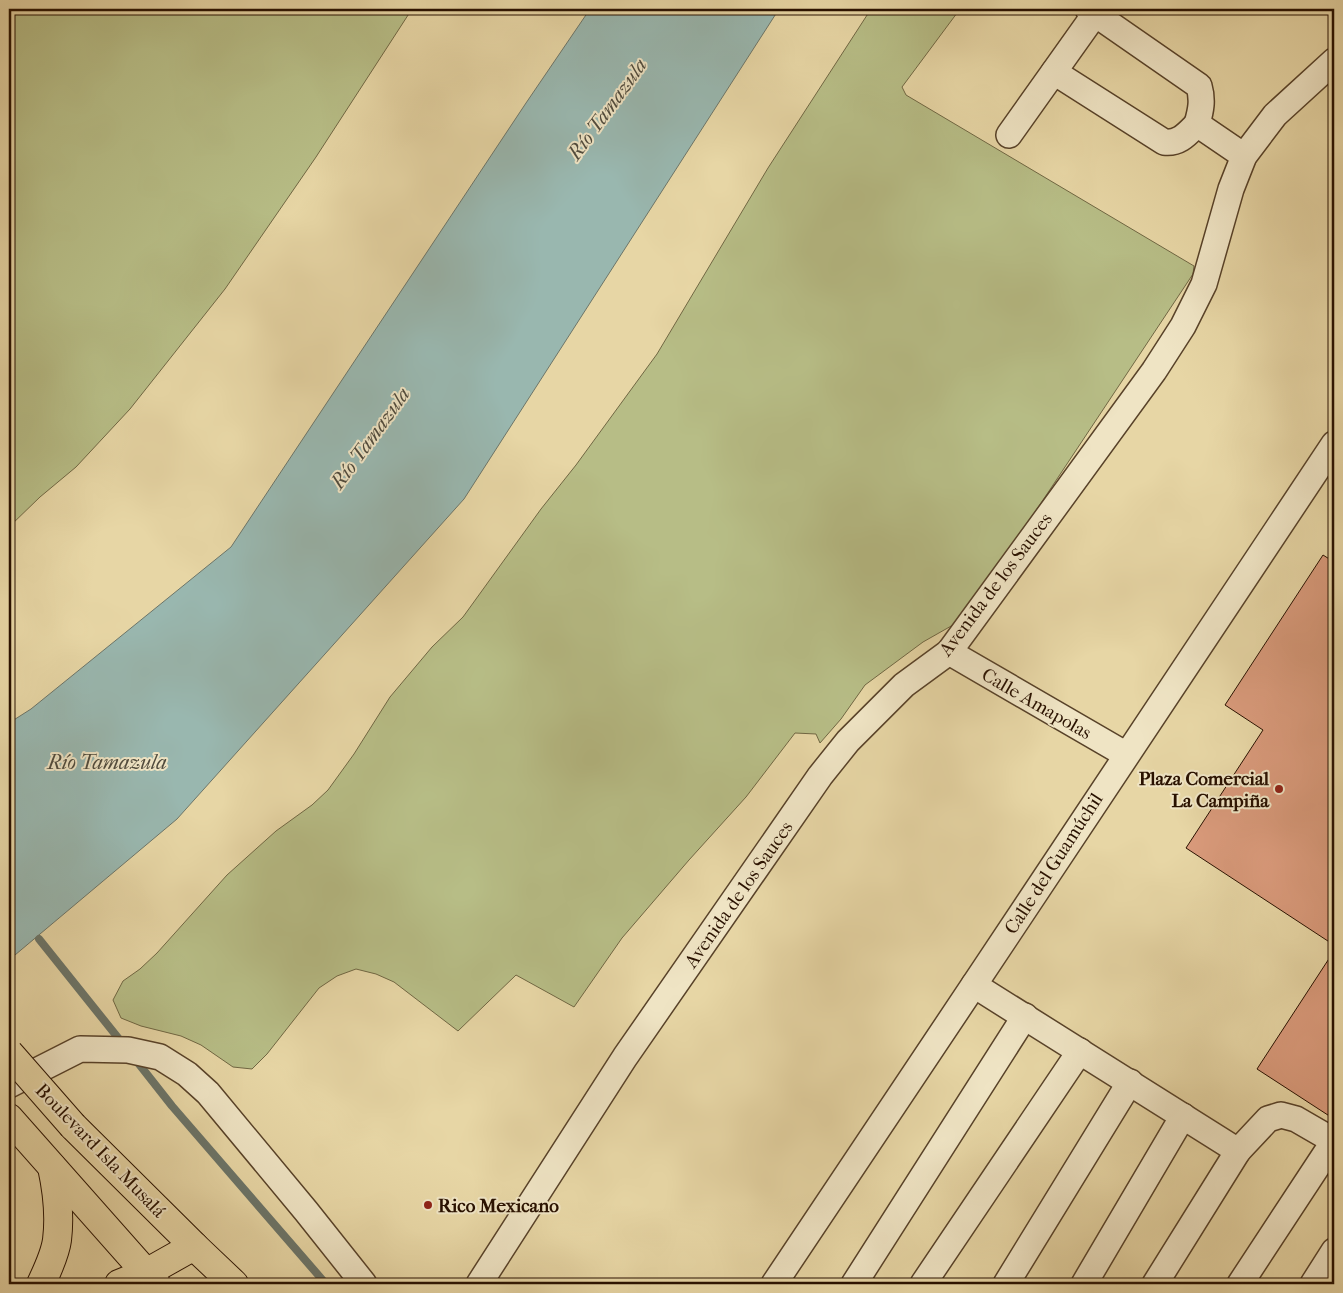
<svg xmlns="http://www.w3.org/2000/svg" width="1343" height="1293" font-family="'IM FELL French Canon',serif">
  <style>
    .green { fill: #b7bd86; stroke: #706743 }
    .water { fill: #99b7af; stroke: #6c7569 }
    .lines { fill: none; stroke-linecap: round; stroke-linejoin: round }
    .stream { stroke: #6c7569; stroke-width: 8 }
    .building { fill: #d99a7b; stroke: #291100 }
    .minor-casing { stroke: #584229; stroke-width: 28 }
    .major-casing { stroke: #291100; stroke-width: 30 }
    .minor { stroke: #efe4c4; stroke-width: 25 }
    .major { stroke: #e7d6a5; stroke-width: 28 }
    .major-bridge-casing { stroke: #291100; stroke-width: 30; stroke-linecap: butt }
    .major-bridge { stroke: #e7d6a5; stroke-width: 28 }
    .poi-dot { fill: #8f2418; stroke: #efe4c4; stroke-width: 2 }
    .labels { text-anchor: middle; stroke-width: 4; stroke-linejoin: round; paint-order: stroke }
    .street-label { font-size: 19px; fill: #291100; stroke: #efe4c4 }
    .poi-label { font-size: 19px; font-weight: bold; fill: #291100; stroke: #efe4c4; text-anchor: end }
    .water-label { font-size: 20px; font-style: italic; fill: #504b3d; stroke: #efe4c4 }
  </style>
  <rect width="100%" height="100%" fill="#e7d6a5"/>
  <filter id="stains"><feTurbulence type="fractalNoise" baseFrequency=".004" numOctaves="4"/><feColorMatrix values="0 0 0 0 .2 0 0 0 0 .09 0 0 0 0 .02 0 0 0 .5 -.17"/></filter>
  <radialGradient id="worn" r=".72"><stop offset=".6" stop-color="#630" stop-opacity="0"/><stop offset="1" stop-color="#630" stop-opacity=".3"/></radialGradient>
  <g class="green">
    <path d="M9,9h403l-96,148 -91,132 -95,120 -54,58 -36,30 -31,30z"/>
    <path d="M871,9h89l-58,78 4,8 288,171 -1,8 -207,312 -26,35 -37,21 -58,43 -24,34 -21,24 -4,-9 -21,-1 -49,64 -57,63 -67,78 -48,69 -58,-32 -58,56 -64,-49 -18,-8 -20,-5 -19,7 -18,12 -52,66 -15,15 -19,-2 -32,-22 -20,-9 -40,-10 -20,-8 -8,-18 10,-19 17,-12 17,-16 70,-78 49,-44 36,-26 16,-15 26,-36 36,-57 42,-50 31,-30 78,-108 35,-44 81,-111 111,-186z"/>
  </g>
  <path class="water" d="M590,9h189l-315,490 -287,320 -162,136 -6,2v-234l22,-14 200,-162 295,-444z"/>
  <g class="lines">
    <g class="stream">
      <path d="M39,939l84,105"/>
      <path d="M135,1059l37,47 154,178"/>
    </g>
  </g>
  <g class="building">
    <path d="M1323,555l11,7v383l-148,-97 77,-118 -38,-25z"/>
    <path d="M1334,951v168l-77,-50z"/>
  </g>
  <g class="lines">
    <g class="minor-casing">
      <g id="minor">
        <path d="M1088,9l111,77c4,14 2,24 -2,38l47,32"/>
        <path d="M1054,72l110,70c15,2 23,-8 33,-18"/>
        <path d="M1009,135l86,-121"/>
        <path d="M949,652l176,102"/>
        <path d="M974,985l264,166"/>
        <path d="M9,1085l71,-36 48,1 32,7 27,17 21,19 98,118 58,73"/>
        <path d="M479,1284l146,-227 195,-281 28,-35 56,-56 45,-33 205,-281 29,-45 21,-42 27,-95 13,-33 31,-41 59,-54"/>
        <path d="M774,1284c188,-279 373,-561 560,-840"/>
        <path d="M854,1284l171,-268"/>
        <path d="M923,1284l157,-233"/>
        <path d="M1006,1284l124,-202"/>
        <path d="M1084,1284l99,-168"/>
        <path d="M1155,1284l83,-133 30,-32 13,-4 15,4 38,22"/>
        <path d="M1240,1284l94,-143"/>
        <path d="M1313,1284l21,-33"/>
      </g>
    </g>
    <g class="major-casing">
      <g id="major">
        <path d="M9,1118l147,166"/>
        <path d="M73,1126l121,120"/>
        <path d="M41,1284c6,-13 14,-29 16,-44 3,-24 0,-50 -5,-73"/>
        <path d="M119,1284l27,-11 48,-27 40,38"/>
      </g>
    </g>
    <use href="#minor" class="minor"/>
    <use href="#major" class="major"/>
    <g class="major-bridge-casing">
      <path id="major-bridge" d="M9,1053l64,73"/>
    </g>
    <use href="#major-bridge" class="major-bridge"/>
  </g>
  <g class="poi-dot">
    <circle cx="1279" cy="789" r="5"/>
    <circle cx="428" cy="1205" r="5"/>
  </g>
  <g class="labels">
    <g class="street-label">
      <text transform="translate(995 584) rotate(-53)" y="7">Avenida de los Sauces</text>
      <text transform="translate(1037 703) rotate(30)" y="7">Calle Amapolas</text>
      <text transform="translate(1053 863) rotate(-57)" y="7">Calle del Guamúchil</text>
      <text transform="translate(738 894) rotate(-55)" y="7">Avenida de los Sauces</text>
      <text transform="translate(101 1150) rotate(46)" y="7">Boulevard Isla Musalá</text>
    </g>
    <g class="poi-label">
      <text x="1269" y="785">Plaza Comercial<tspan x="1269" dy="22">La Campiña</tspan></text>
      <text x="438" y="1212" text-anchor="start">Rico Mexicano</text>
    </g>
    <g class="water-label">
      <text transform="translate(607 109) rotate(-54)" y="7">Río Tamazula</text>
      <text transform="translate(370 438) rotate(-54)" y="7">Río Tamazula</text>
      <text x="107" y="769">Río Tamazula</text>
    </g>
  </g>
  <rect width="1343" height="1293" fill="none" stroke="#e7d6a5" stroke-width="30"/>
  <rect x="10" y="10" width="1323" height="1273" fill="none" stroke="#291100" stroke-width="2.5"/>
  <rect x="15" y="15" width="1313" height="1263" fill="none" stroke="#291100"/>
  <rect width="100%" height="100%" filter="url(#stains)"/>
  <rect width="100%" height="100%" fill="url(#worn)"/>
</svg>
